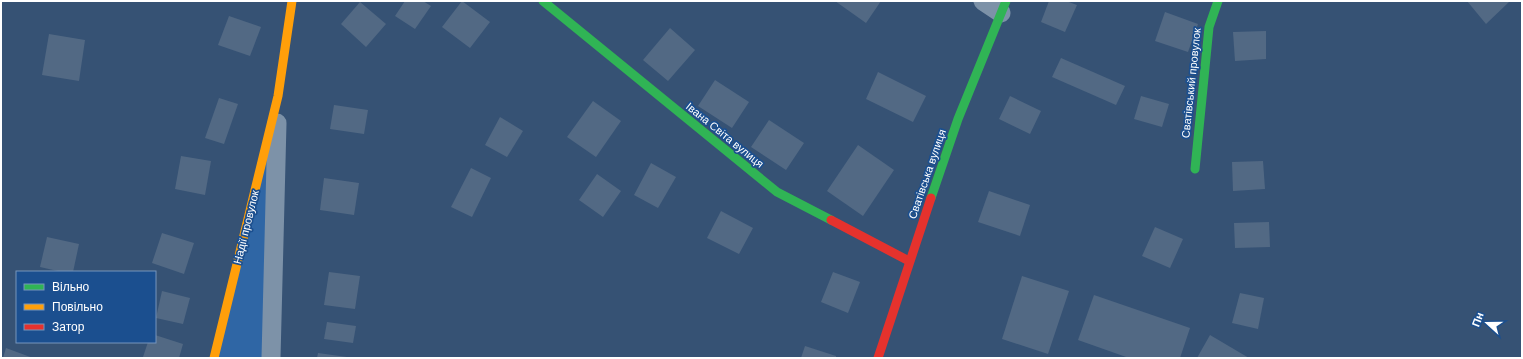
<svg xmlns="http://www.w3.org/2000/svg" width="1523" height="359" font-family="Arial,sans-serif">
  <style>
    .green { fill: #2f66a5 }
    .building { fill: #526984 }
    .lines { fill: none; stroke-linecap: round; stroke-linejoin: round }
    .street { stroke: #7d92a8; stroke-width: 19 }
    .fast { stroke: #30b455; stroke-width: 9 }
    .slow { stroke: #ff9f0a; stroke-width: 9 }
    .jam { stroke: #e5322d; stroke-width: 9 }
    .labels { text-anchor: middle; stroke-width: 3.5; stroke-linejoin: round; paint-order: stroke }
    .street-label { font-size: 11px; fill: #fff; stroke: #1b4f8f }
  </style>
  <rect width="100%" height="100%" fill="#365274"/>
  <path class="green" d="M278,96l-7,262h-57z"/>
  <g class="building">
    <path d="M405,1h18l8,5 -16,23 -20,-13z"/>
    <path d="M462,1l28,21 -20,26 -28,-21z"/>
    <path d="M835,1h46l-15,22z"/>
    <path d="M1049,1h17l11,4 -12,27 -24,-10z"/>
    <path d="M1467,1h41l1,1 -23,22z"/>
    <path d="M360,2l26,22 -20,23 -25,-23z"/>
    <path d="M1165,12l33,12 -10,28 -33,-11z"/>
    <path d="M229,16l32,11 -11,29 -32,-11z"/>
    <path d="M670,28l25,22 -27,31 -25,-21z"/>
    <path d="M1266,31v28l-31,2 -2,-29z"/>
    <path d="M49,34l36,6 -6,41 -37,-6z"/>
    <path d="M1061,58l64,28 -9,19 -64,-28z"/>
    <path d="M878,72l48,24 -13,26 -47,-23z"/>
    <path d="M715,80l34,22 -17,26 -34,-22z"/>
    <path d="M1010,96l31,15 -11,23 -31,-15z"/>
    <path d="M1141,96l28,8 -7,23 -28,-8z"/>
    <path d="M219,98l19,6 -14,40 -19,-6z"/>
    <path d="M593,101l28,20 -25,36 -29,-20z"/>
    <path d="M334,105l34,5 -4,24 -34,-5z"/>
    <path d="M500,117l23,14 -16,26 -22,-12z"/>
    <path d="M769,120l35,23 -18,27 -35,-23z"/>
    <path d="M858,145l36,25 -31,46 -36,-25z"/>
    <path d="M181,156l30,5 -6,34 -30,-6z"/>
    <path d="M1263,161l2,28 -32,2 -1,-29z"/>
    <path d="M651,163l25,14 -18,31 -24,-13z"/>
    <path d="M471,168l20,10 -19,39 -21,-10z"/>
    <path d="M597,174l24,17 -18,26 -24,-17z"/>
    <path d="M324,178l35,5 -5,32 -34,-5z"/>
    <path d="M989,191l41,14 -10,31 -42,-14z"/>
    <path d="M721,211l32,17 -14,26 -32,-16z"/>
    <path d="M1269,222l1,25 -35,1 -1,-25z"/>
    <path d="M1155,227l28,12 -13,29 -28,-12z"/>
    <path d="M162,233l32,10 -10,31 -32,-11z"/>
    <path d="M47,237l32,7 -6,28h-11l-22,-5z"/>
    <path d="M329,272l31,4 -5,33 -31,-4z"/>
    <path d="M833,272l27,10 -12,31 -27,-11z"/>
    <path d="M1022,276l47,15 -21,63 -46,-15z"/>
    <path d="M162,291l28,7 -7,26 -27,-6z"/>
    <path d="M1240,293l24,5 -6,31 -26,-6z"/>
    <path d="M1094,295l96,33 -10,30h-51l-51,-18z"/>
    <path d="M327,322l29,4 -3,17 -29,-4z"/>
    <path d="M155,335l28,9 -4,14 -36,-1 5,-15h7z"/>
    <path d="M1210,335l39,23h-52z"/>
    <path d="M805,346l31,10v2h-35z"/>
    <path d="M6,348l27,10h-30z"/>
    <path d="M318,353l29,4v1h-30z"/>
  </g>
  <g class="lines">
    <g class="street">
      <path d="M983,1l18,12"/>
      <path d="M271,358l6,-235"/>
    </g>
    <g class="fast">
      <path d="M543,1l234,191 54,28"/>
      <path d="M1195,169l14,-142 9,-26"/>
      <path d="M931,198l27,-79 48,-118"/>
    </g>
    <path class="slow" d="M214,358l64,-262 14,-95"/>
    <g class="jam">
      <path d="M831,220l78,41"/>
      <path d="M878,358l53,-160"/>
    </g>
  </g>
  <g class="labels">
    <g class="street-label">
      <text transform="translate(1191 83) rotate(-84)" y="4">Сватівський провулок</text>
      <text transform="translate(725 135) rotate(39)" y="4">Івана Світа вулиця</text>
      <text transform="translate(927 174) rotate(-71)" y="4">Сватівська вулиця</text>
      <text transform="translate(246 227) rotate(-76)" y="4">Надії провулок</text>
    </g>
  </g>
  <rect width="1523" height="359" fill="none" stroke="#ffffff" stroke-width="4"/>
  <rect x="16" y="271" width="140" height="72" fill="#1b4f8f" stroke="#7695bc"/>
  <rect x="24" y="284" width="20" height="6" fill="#30b455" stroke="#7695bc"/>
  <text x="52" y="291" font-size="12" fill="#ffffff">Вільно</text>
  <rect x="24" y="304" width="20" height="6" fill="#ff9f0a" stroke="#7695bc"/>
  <text x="52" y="311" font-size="12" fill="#ffffff">Повільно</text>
  <rect x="24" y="324" width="20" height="6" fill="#e5322d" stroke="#7695bc"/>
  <text x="52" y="331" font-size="12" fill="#ffffff">Затор</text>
  <g transform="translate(1487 323) rotate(291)" stroke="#1b4f8f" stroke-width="3" paint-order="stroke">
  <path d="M0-3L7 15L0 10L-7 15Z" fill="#ffffff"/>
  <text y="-6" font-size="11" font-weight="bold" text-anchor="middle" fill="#ffffff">Пн</text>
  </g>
</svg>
